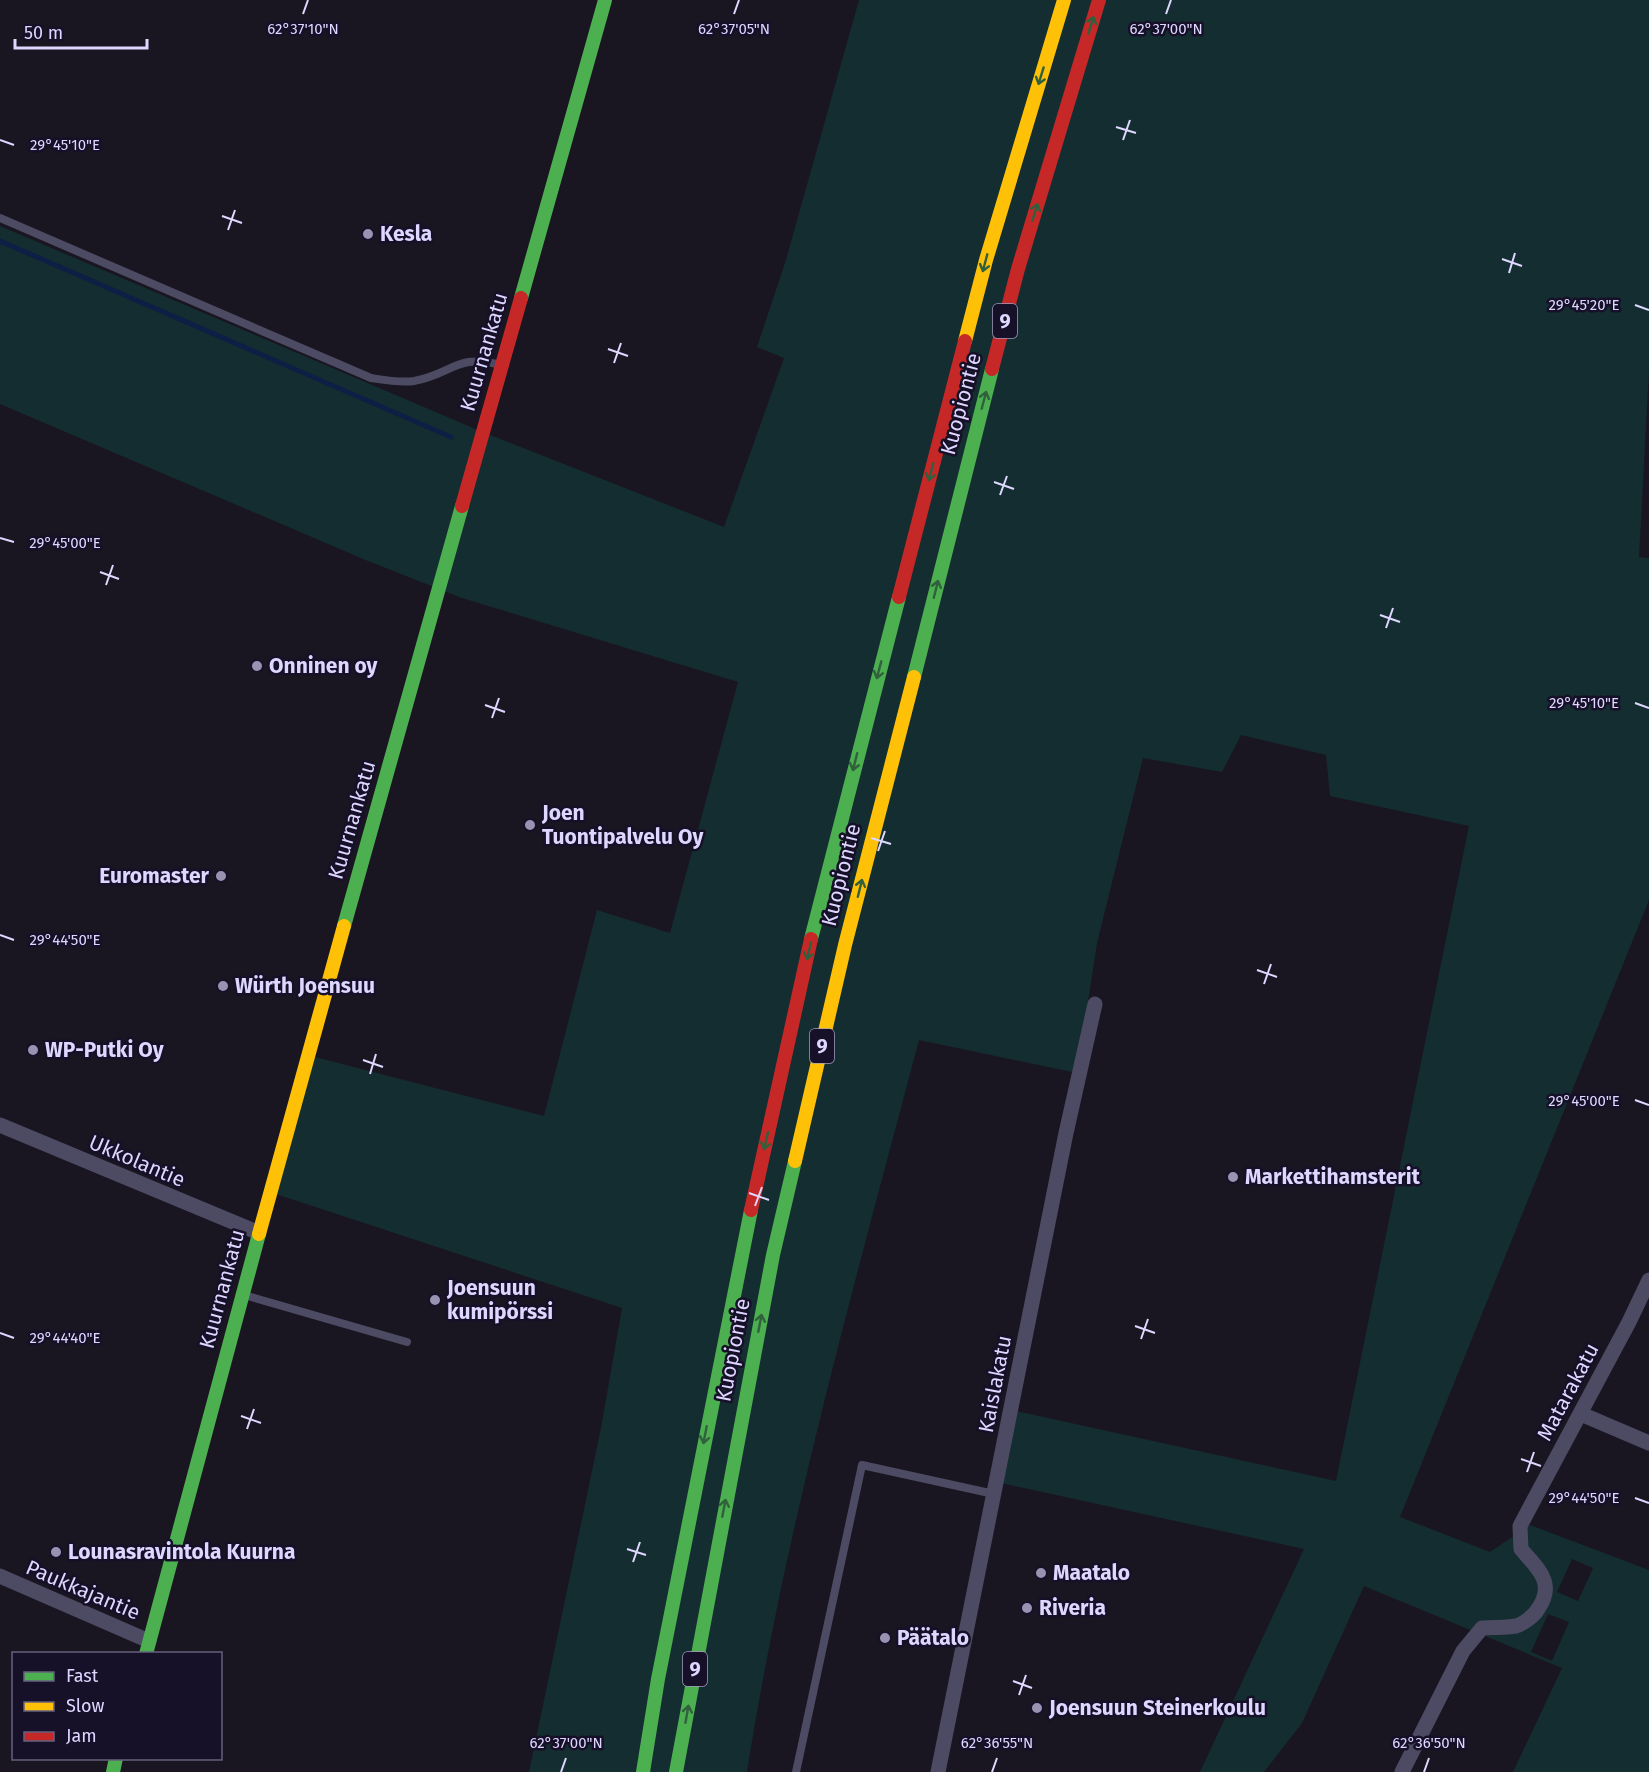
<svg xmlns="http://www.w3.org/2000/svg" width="1649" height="1772" font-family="'Fira Sans',sans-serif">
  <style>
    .green { fill: #142d30; fill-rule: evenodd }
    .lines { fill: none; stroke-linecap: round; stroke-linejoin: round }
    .stream { stroke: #0e1f46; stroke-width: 5 }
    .lane { stroke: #4d4a63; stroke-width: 8 }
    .street { stroke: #4d4a63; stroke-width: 15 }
    .fast { stroke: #4caf50; stroke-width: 14 }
    .slow { stroke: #ffc107; stroke-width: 14 }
    .jam { stroke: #c62828; stroke-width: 14 }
    .oneway { stroke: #31603c }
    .ticks { fill: none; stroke: #ded7ff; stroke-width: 2 }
    .poi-dot { fill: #9993b2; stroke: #161028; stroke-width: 2 }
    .labels { text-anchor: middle; stroke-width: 5; stroke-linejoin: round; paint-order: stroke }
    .shield { fill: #161028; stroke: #a29bbe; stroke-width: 1.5 }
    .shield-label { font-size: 20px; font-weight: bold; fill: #ded7ff }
    .poi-label { font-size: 21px; font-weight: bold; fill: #ded7ff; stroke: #161028; text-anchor: start }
    .street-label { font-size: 21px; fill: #ded7ff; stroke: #161028 }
    .ticks-label { font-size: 15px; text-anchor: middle; fill: #ded7ff; stroke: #161028; stroke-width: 5; stroke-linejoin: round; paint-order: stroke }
  </style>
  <rect width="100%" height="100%" fill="#191622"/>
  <path class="green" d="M859,0h790v371l-10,186 10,1v342l-249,617 90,35 40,-27 119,45v202h-136l49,-104 -198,-82 -62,137 -38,49h-64l104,-223 -308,-67 15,-72 325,71 133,-655 -139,-30 -4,-41 -85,-20 -19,37 -79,-14 -46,185 -20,130 -158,-33c-64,243 -133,484 -172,732h-218l72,-344 21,-120 -349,-115 38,-137 233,60 53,-206 73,23 68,-251 -276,-84 -94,-37 -368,-157v-178l480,205 244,96 60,-169 -27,-11 28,-84zM1572,1559l21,9 -15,33 -21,-9zM1548,1614l21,8 -17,39 -21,-9z"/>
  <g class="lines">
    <path class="stream" d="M0,241l451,196"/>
    <g class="lane">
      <path d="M0,218l371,160c13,2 29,5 43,3 39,-7 42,-28 87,-16"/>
      <path d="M244,1295l163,47"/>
      <path d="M796,1772l66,-307 132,29"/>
    </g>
    <g class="street">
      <path d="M0,1125l259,108"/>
      <path d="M1581,1414l68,29"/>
      <path d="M0,1576l149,65"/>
      <path d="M938,1772l128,-639 29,-129"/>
      <path d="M1402,1772l61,-121 19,-23c11,-1 23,0 34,-2 7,-2 18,-10 22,-17 18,-26 0,-40 -17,-60l-1,-23 109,-204 20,-42"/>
    </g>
    <g class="fast">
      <path d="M521,298l84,-298"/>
      <path d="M914,677l78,-308"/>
      <path d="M344,926l118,-420"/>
      <path d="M811,939l88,-342"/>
      <path d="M146,1654l113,-420"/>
      <path d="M113,1772l3,-14"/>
      <path d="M643,1772l15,-93 93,-469"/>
      <path d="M676,1772l97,-517 22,-94"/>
    </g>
    <g class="slow">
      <path d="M965,341l21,-81 78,-260"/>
      <path d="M795,1161l50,-216 69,-268"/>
      <path d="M259,1234l85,-308"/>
    </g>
    <g class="jam">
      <path d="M992,369l26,-100 81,-269"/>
      <path d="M462,506l59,-208"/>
      <path d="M899,597l66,-256"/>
      <path d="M751,1210l60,-271"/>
    </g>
  </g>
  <defs><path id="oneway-shaft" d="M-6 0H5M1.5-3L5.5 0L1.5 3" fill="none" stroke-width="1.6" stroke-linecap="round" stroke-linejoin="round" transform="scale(1.5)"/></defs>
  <g class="oneway">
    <use href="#oneway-shaft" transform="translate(1091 25) rotate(-73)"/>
    <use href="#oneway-shaft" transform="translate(1041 76) rotate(107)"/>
    <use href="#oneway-shaft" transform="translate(1035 212) rotate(-73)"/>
    <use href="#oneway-shaft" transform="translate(985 263) rotate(105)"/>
    <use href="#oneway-shaft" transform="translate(984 400) rotate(-75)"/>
    <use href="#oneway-shaft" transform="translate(931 472) rotate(105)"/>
    <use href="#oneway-shaft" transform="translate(936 589) rotate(-76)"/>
    <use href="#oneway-shaft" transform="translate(879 670) rotate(105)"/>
    <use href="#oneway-shaft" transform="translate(855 762) rotate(104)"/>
    <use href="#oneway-shaft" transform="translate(860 888) rotate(-76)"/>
    <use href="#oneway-shaft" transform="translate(809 951) rotate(103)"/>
    <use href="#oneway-shaft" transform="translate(766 1141) rotate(103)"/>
    <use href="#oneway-shaft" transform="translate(760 1323) rotate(-79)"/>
    <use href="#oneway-shaft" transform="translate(705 1435) rotate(101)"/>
    <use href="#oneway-shaft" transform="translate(724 1508) rotate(-79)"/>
    <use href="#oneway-shaft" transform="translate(687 1714) rotate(-80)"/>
  </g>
  <path class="ticks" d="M303,14l5,-14M734,14l5,-14M1166,14l5,-14M1116,127l20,6M0,140l14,5M1123,140l7,-20M222,216l20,7M228,230l7,-20M1502,259l20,7M1509,273l6,-20M1635,305l14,5M608,349l20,7M614,363l7,-20M994,482l20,7M1000,495l7,-19M0,538l14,4M100,572l19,7M106,585l7,-20M1380,615l20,7M1386,628l7,-20M1635,703l14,5M485,705l20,7M492,718l7,-20M871,838l20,6M878,851l7,-20M0,935l14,5M1257,970l20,7M1264,984l7,-20M363,1060l20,7M370,1074l6,-20M1635,1100l14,5M749,1193l20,7M755,1206l7,-19M1135,1326l20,7M0,1333l14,5M1141,1339l7,-20M241,1416l20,7M247,1429l7,-20M1521,1459l20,7M1527,1472l7,-20M1635,1498l14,5M627,1549l19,6M633,1562l7,-20M1013,1681l19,7M1019,1695l7,-20M561,1772l5,-14M992,1772l5,-14M1424,1772l5,-14"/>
  <g class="poi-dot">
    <circle cx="368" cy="234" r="6"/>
    <circle cx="257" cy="666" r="6"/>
    <circle cx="530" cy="825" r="6"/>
    <circle cx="221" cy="876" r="6"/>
    <circle cx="223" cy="986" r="6"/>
    <circle cx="33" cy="1050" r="6"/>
    <circle cx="1233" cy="1177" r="6"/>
    <circle cx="435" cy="1300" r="6"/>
    <circle cx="56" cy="1552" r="6"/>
    <circle cx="1041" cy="1573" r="6"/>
    <circle cx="1027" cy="1608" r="6"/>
    <circle cx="885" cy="1638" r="6"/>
    <circle cx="1037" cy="1708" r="6"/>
  </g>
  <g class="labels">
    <g class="shield">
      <rect x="993" y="304" width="24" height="34" rx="4.5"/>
      <rect x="810" y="1029" width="24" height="34" rx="4.5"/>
      <rect x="683" y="1652" width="24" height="34" rx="4.5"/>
    </g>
    <g class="shield-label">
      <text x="1005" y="328">9</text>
      <text x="822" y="1053">9</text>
      <text x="695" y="1676">9</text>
    </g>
    <g class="poi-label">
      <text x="380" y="241">Kesla</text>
      <text x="269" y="673">Onninen oy</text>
      <text x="542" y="820">Joen<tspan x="542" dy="24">Tuontipalvelu Oy</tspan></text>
      <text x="209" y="883" text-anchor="end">Euromaster</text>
      <text x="235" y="993">Würth Joensuu</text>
      <text x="45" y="1057">WP-Putki Oy</text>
      <text x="1245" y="1184">Markettihamsterit</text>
      <text x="447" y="1295">Joensuun<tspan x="447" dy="24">kumipörssi</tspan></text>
      <text x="68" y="1559">Lounasravintola Kuurna</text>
      <text x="1053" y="1580">Maatalo</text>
      <text x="1039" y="1615">Riveria</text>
      <text x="897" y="1645">Päätalo</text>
      <text x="1049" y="1715">Joensuun Steinerkoulu</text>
    </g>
    <g class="street-label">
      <text transform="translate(484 352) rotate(-74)" y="7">Kuurnankatu</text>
      <text transform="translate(961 404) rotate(-75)" y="7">Kuopiontie</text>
      <text transform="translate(352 820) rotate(-74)" y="7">Kuurnankatu</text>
      <text transform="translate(841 875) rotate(-76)" y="7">Kuopiontie</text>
      <text transform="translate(137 1161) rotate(23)" y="7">Ukkolantie</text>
      <text transform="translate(222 1289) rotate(-75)" y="7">Kuurnankatu</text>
      <text transform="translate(733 1350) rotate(-79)" y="7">Kuopiontie</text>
      <text transform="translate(995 1384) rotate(-79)" y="7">Kaislakatu</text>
      <text transform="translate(1568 1392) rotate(-62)" y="7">Matarakatu</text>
      <text transform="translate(83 1590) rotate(23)" y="7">Paukkajantie</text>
    </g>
  </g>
  <g class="ticks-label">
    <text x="303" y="34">62°37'10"N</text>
    <text x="734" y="34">62°37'05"N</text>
    <text x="1166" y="34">62°37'00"N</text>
    <text x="65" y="150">29°45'10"E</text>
    <text x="1584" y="310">29°45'20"E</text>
    <text x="65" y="548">29°45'00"E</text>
    <text x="1584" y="708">29°45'10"E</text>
    <text x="65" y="945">29°44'50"E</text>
    <text x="1584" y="1106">29°45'00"E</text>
    <text x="65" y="1343">29°44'40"E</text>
    <text x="1584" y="1503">29°44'50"E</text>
    <text x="566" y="1748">62°37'00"N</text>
    <text x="997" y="1748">62°36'55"N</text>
    <text x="1429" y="1748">62°36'50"N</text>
  </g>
  <rect x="12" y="1652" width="210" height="108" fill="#161028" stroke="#66607e" stroke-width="1.5"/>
  <rect x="24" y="1672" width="30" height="9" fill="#4caf50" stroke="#66607e" stroke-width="1.5"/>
  <text x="66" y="1682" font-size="18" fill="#ded7ff">Fast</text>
  <rect x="24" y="1702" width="30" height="9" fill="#ffc107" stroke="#66607e" stroke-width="1.5"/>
  <text x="66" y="1712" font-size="18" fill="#ded7ff">Slow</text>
  <rect x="24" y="1732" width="30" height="9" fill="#c62828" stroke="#66607e" stroke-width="1.5"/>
  <text x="66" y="1742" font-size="18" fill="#ded7ff">Jam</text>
  <path d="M15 39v9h132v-9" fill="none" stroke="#ded7ff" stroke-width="3"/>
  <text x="24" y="39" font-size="18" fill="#ded7ff" stroke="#161028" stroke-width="4.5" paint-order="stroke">50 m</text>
</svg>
